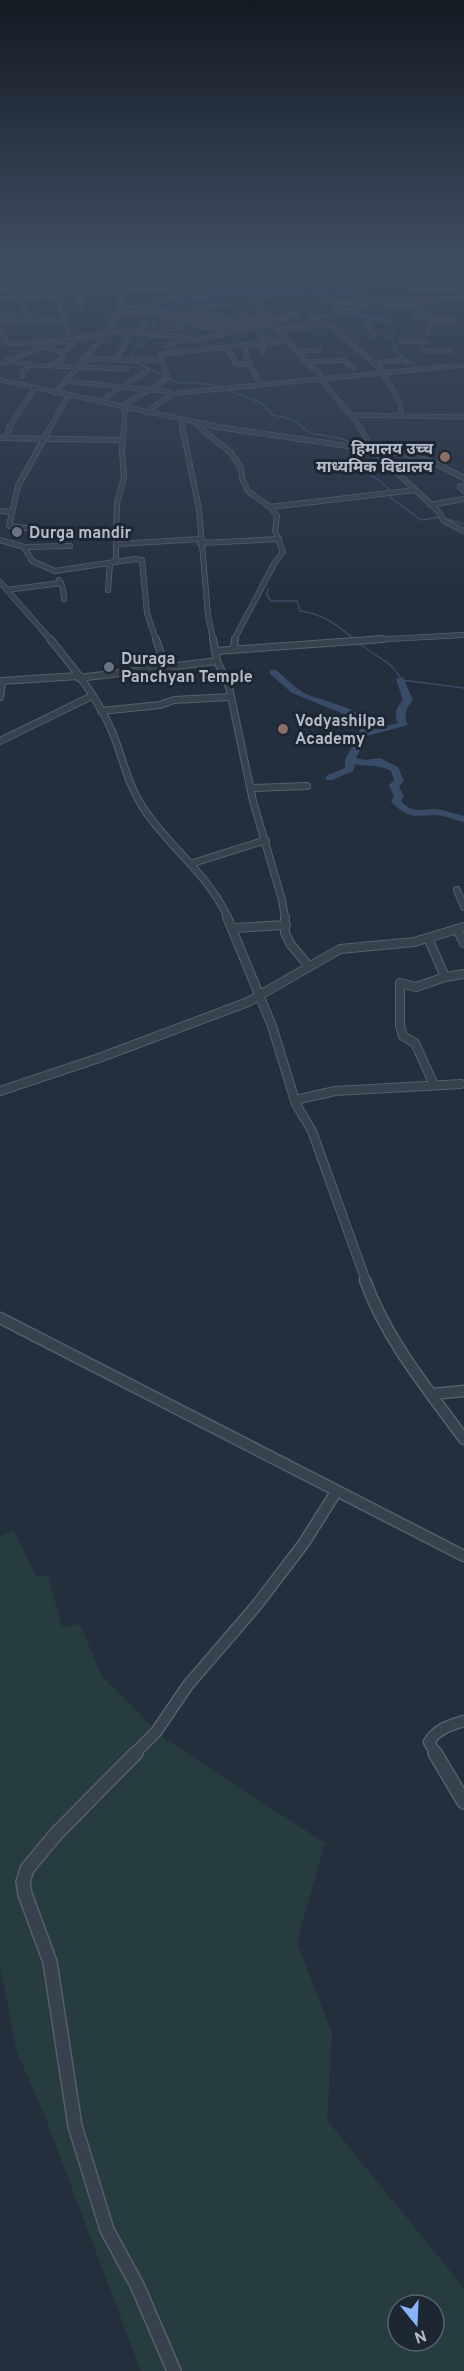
<svg xmlns="http://www.w3.org/2000/svg" width="464" height="2371" font-family="Overpass,'Noto Sans Devanagari',sans-serif">
  <style>
    .green { fill: #263c3f; fill-rule: evenodd }
    .lines { fill: none; stroke-linecap: round; stroke-linejoin: round }
    .stream { stroke: #394c67; stroke-width: 1.5 }
    .river { fill: #394c67; fill-rule: evenodd }
    .minor-far5-casing { stroke: #565f6c; stroke-width: 5 }
    .minor-far4-casing { stroke: #565f6c; stroke-width: 6 }
    .minor-far3-casing { stroke: #565f6c; stroke-width: 8 }
    .minor-far2-casing { stroke: #565f6c; stroke-width: 10 }
    .minor-far1-casing { stroke: #565f6c; stroke-width: 13 }
    .minor-casing { stroke: #565f6c; stroke-width: 16 }
    .minor-far5 { stroke: #38414e; stroke-width: 4 }
    .minor-far4 { stroke: #38414e; stroke-width: 4.5 }
    .minor-far3 { stroke: #38414e; stroke-width: 6 }
    .minor-far2 { stroke: #38414e; stroke-width: 8 }
    .minor-far1 { stroke: #38414e; stroke-width: 10 }
    .minor { stroke: #38414e; stroke-width: 13 }
    .education-dot { fill: #8d6e63; stroke: #1d2633; stroke-width: 2 }
    .worship-dot { fill: #6b7280; stroke: #1d2633; stroke-width: 2 }
    .labels { text-anchor: middle; stroke-width: 6; stroke-linejoin: round; paint-order: stroke }
    .far-poi-label { font-size: 16px; font-weight: bold; fill: #b4bcc9; stroke: #1d2633; text-anchor: start }
  </style>
  <rect width="100%" height="100%" fill="#242f3e"/>
  <path class="green" d="M14,1530l22,46h12l14,51 18,-3 22,53 62,61 161,105 -28,99 35,91 -5,87 137,168v83h-323l-97,-257 -27,-62 -17,-87v-428zM398,2305h36v36h-36z"/>
  <g class="lines">
    <g class="stream">
      <path d="M366,263l2,6 -4,7 4,2"/>
      <path d="M317,290h35l22,-5 -1,-4"/>
      <path d="M245,291l47,-3 22,2"/>
      <path d="M155,314l23,-11 63,-11"/>
      <path d="M152,316l3,18"/>
      <path d="M386,321l4,1 6,9 -7,6 6,3 -2,3 4,3 -4,3 1,2 26,17"/>
      <path d="M154,335l-21,16v10l45,22h21l24,4"/>
      <path d="M228,390l33,13 12,12 19,4 18,14 33,6 13,7"/>
      <path d="M354,449l1,17 24,14 13,12 -1,6 30,22 19,-3"/>
      <path d="M444,518l20,6"/>
      <path d="M268,589l-1,6 4,6h26l3,10c28,3 43,20 64,36 19,15 23,10 38,33l62,8"/>
    </g>
    <g class="river">
      <path d="M362,313l26,7 1,1 -3,2 -26,-7z"/>
      <path d="M270,670h6c10,8 18,18 30,24 19,9 59,12 64,36l28,-7c-5,-8 -1,-17 5,-23l-7,-21 7,-2 10,23c-7,8 -10,15 -5,25l-41,11 -11,22 9,2 15,-2 18,9 6,14 -5,5 5,11 -3,4c11,13 20,8 35,8 9,1 19,5 28,7v6c-9,-2 -20,-7 -29,-7 -22,1 -28,4 -44,-14l3,-4 -5,-12 5,-5 -3,-9c-13,-7 -22,-4 -36,-7l-2,7 -21,9h-6v-4l19,-8v-8l16,-32 -15,-13 -54,-22 -22,-19z"/>
    </g>
    <g class="minor-far5-casing">
      <g id="minor-far5">
        <path d="M148,263l3,17"/>
        <path d="M163,263v8l10,18"/>
        <path d="M230,263l27,19"/>
        <path d="M299,263l7,14"/>
        <path d="M209,265l-29,2 21,12 22,-3"/>
        <path d="M0,266l4,6 93,-3"/>
        <path d="M349,268l63,-1 5,3h-29l2,-2"/>
        <path d="M49,271l12,12 14,1 7,10 -2,2 1,11"/>
        <path d="M440,272l24,1"/>
        <path d="M422,273l-1,4 8,11 19,1"/>
        <path d="M311,279l1,3 26,-1 3,-8 8,-5 -20,-1"/>
        <path d="M357,281v5l17,15"/>
        <path d="M312,282l6,13 15,8 131,-5"/>
        <path d="M284,283l-4,-3 30,-4 24,-13"/>
        <path d="M12,285h33l-12,-14"/>
        <path d="M344,289l-6,-8 109,-4 1,12 16,2"/>
        <path d="M411,289h20"/>
        <path d="M0,290h14"/>
        <path d="M56,296l13,37"/>
        <path d="M249,296l46,-3"/>
        <path d="M196,298l27,-9 -6,-3"/>
        <path d="M0,299l19,-1 -15,-26"/>
        <path d="M382,300l3,7h32l6,4 -4,1 2,4 -5,1"/>
        <path d="M121,305l31,2 10,-7 30,-9 4,-4 -3,-7 8,-1"/>
        <path d="M195,307l33,-2"/>
        <path d="M335,312l23,-1 8,-6 -3,-3"/>
        <path d="M241,313l12,6 15,-1"/>
        <path d="M117,314h92l50,12 14,-3 -24,-27 -15,-12"/>
        <path d="M421,316l34,5"/>
        <path d="M0,317l16,-1"/>
        <path d="M31,321l-12,-23 261,-18 -18,-17"/>
        <path d="M271,321l25,-7"/>
        <path d="M0,323l65,-3"/>
        <path d="M367,324l7,11"/>
        <path d="M196,325l34,7"/>
        <path d="M313,325l-3,-7 14,-2"/>
        <path d="M275,326l3,3 51,-5 56,49"/>
        <path d="M165,328l-2,-8 44,1 37,7"/>
        <path d="M0,329l8,15 45,-3"/>
        <path d="M278,329l30,35 11,9 8,14 34,40"/>
        <path d="M106,331l72,5 19,4 62,-14"/>
        <path d="M137,333l9,-10"/>
        <path d="M164,333l1,-5h14l5,-13"/>
        <path d="M259,333l10,9"/>
        <path d="M427,333l5,-15"/>
        <path d="M401,341l26,1"/>
        <path d="M244,345l3,14 14,26"/>
        <path d="M45,347l17,6 1,6 -10,6"/>
        <path d="M166,347l20,-10"/>
        <path d="M227,347l39,-4"/>
        <path d="M298,351l21,-1"/>
        <path d="M424,351h26"/>
        <path d="M262,352l4,-9 22,-2"/>
        <path d="M62,353l10,-8 -6,-5"/>
        <path d="M82,359h35l13,-26"/>
        <path d="M6,360l25,5 96,4"/>
        <path d="M115,360h47"/>
        <path d="M306,362l38,-2 10,8"/>
        <path d="M374,363l26,-3 6,3"/>
        <path d="M0,364l50,-20 53,-10"/>
        <path d="M383,373l18,32 -1,11"/>
        <path d="M22,376v-4l9,-7"/>
        <path d="M0,380l219,47"/>
        <path d="M65,381l106,11"/>
        <path d="M55,393c15,-17 74,-79 66,-101 -3,-9 -18,-16 -24,-23l21,-2 8,-4"/>
        <path d="M99,402l48,-31"/>
        <path d="M121,407l47,-29 -8,-24 67,-7 9,17h14"/>
        <path d="M147,413l15,-13 16,-7 286,-28"/>
        <path d="M351,415l113,2"/>
        <path d="M181,420l2,7"/>
        <path d="M195,423l5,4"/>
        <path d="M9,427l26,-38"/>
        <path d="M51,427l17,-31"/>
        <path d="M124,427l1,-19"/>
      </g>
    </g>
    <g class="minor-far4-casing">
      <g id="minor-far4">
        <path d="M51,426l-33,60 -9,40 55,6 9,4 43,1v25"/>
        <path d="M182,426l17,83 9,106 5,25"/>
        <path d="M198,426l32,26 11,16 1,10 6,13 22,16 145,-17"/>
        <path d="M211,426l198,29 24,7 31,16"/>
        <path d="M359,426l15,25 64,60 6,10 20,10"/>
        <path d="M0,438l123,2"/>
        <path d="M6,438l4,-12"/>
        <path d="M464,485l-4,2 4,4"/>
        <path d="M430,505l34,-6"/>
        <path d="M0,511l12,1"/>
        <path d="M116,537l1,-34 7,-26 -2,-25 2,-26"/>
        <path d="M0,540l24,7 8,14 23,10 80,-12 7,1 5,53 9,27"/>
        <path d="M200,543l79,-4"/>
        <path d="M118,544l82,-5"/>
        <path d="M24,547l46,-1"/>
        <path d="M59,580l4,8 1,11"/>
        <path d="M0,582l51,58"/>
        <path d="M7,590l54,-7"/>
        <path d="M108,590l2,-27"/>
        <path d="M234,640l41,-78 8,-10 -8,-21 2,-15 -7,-9"/>
        <path d="M368,640l96,-5"/>
      </g>
    </g>
    <g class="minor-far3-casing">
      <g id="minor-far3">
        <path d="M50,639c24,29 49,60 63,95 10,24 14,49 29,72 25,40 67,68 86,112"/>
        <path d="M156,639l9,27"/>
        <path d="M213,639l4,22 12,26 24,114 29,99 3,18"/>
        <path d="M234,648l1,-9"/>
        <path d="M216,651l167,-12"/>
        <path d="M79,678l138,-17"/>
        <path d="M0,697l2,-16 76,-5"/>
        <path d="M101,711l59,-6 14,-5 56,-3"/>
        <path d="M0,741l92,-45"/>
        <path d="M252,788l55,-2"/>
        <path d="M190,864l76,-24"/>
        <path d="M457,890l7,17"/>
      </g>
    </g>
    <g class="minor-far2-casing">
      <g id="minor-far2">
        <path d="M227,917l45,109 24,78 16,27 54,150"/>
        <path d="M285,917v16l6,12 18,21"/>
        <path d="M233,928l53,-3"/>
        <path d="M457,929l7,14"/>
        <path d="M428,938l17,39 19,-3"/>
        <path d="M434,1085l-19,-42 -12,-7 -3,-10v-43l16,4 29,-10"/>
        <path d="M0,1091l99,-33 149,-56 92,-53 74,-7 50,-15"/>
        <path d="M295,1100l40,-9 126,-7"/>
      </g>
    </g>
    <g class="minor-far1-casing">
      <g id="minor-far1">
        <path d="M365,1280c21,59 62,108 99,159"/>
        <path d="M0,1318l464,238"/>
        <path d="M432,1394l32,-3"/>
        <path d="M134,1754l22,-22 32,-47 68,-79 48,-63 32,-51"/>
        <path d="M436,1754l-7,-12c8,-13 21,-17 35,-21"/>
      </g>
    </g>
    <g class="minor-casing">
      <g id="minor">
        <path d="M136,1753l-80,81 -29,35 -4,13 2,12 25,68 25,164 32,104 30,55 37,86"/>
        <path d="M435,1753l29,49"/>
      </g>
    </g>
    <use href="#minor-far5" class="minor-far5"/>
    <use href="#minor-far4" class="minor-far4"/>
    <use href="#minor-far3" class="minor-far3"/>
    <use href="#minor-far2" class="minor-far2"/>
    <use href="#minor-far1" class="minor-far1"/>
    <use href="#minor" class="minor"/>
  </g>
  <linearGradient id="sky" x2="0" y2="1"><stop stop-color="#141a22"/><stop offset="0.44" stop-color="#3f4d63"/><stop offset="1" stop-color="#3f4d63" stop-opacity="0"/></linearGradient>
  <rect width="464" height="595" fill="url(#sky)"/>
  <g class="education-dot">
    <circle cx="445" cy="457" r="6"/>
    <circle cx="283" cy="729" r="6"/>
  </g>
  <g class="worship-dot">
    <circle cx="17" cy="532" r="6"/>
    <circle cx="109" cy="667" r="6"/>
  </g>
  <g class="labels">
    <g class="far-poi-label">
      <text x="433" y="454" text-anchor="end">हिमालय उच्च<tspan x="433" dy="18">माध्यमिक विद्यालय</tspan></text>
      <text x="29" y="538">Durga mandir</text>
      <text x="121" y="664">Duraga<tspan x="121" dy="18">Panchyan Temple</tspan></text>
      <text x="295" y="726">Vodyashilpa<tspan x="295" dy="18">Academy</tspan></text>
    </g>
  </g>
  <g transform="translate(416 2323) rotate(162)"><circle r="28" fill="#1d2633" stroke="#59626f" stroke-width="1.5"/>
  <path d="M0-4.5L10 22L0 15L-10 22Z" fill="#8ab4f8"/>
  <text y="-9" font-size="16" font-weight="bold" text-anchor="middle" fill="#b4bcc9">N</text>
  </g>
</svg>
